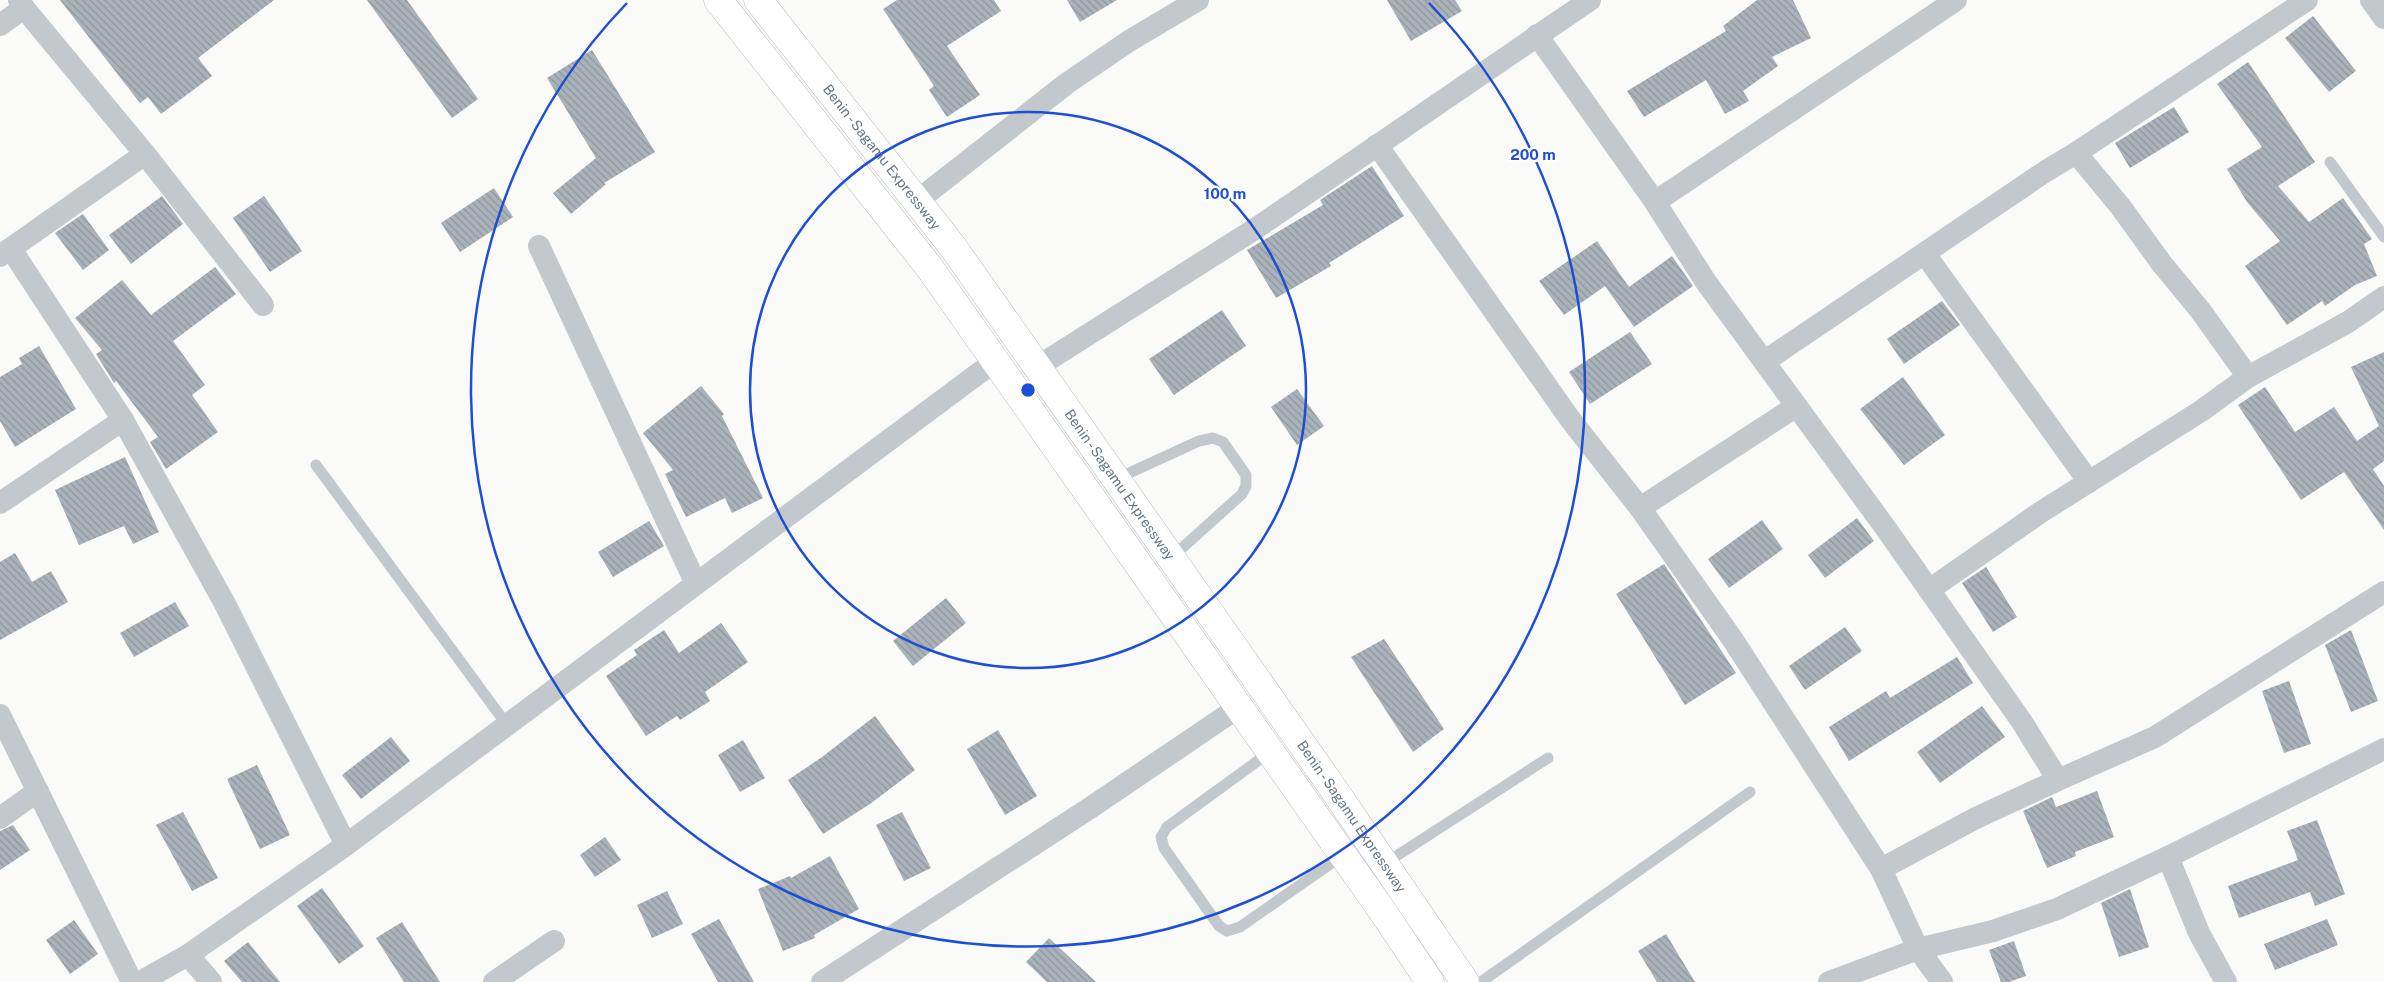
<svg xmlns="http://www.w3.org/2000/svg" width="2384" height="982" font-family="'Public Sans',sans-serif">
  <style>
    .building { fill: url(#building-back-hatch) }
    .lines { fill: none; stroke-linecap: round; stroke-linejoin: round }
    .highway-casing { stroke: #b4b9bd; stroke-width: 29 }
    .lane { stroke: #c3c8cc; stroke-width: 11 }
    .street { stroke: #c3c8cc; stroke-width: 22 }
    .highway { stroke: #fff; stroke-width: 28 }
    .ring { fill: none; stroke: #1d4ed8; stroke-width: 2.5 }
    .labels { text-anchor: middle; stroke-width: 5; stroke-linejoin: round; paint-order: stroke }
    .street-label { font-size: 14px; fill: #657683; stroke: #fff }
    .centre { fill: #1d4ed8; stroke: #fff; stroke-width: 2.5 }
    .ring-label { font-size: 15px; text-anchor: middle; font-weight: bold; fill: #1d4ed8; stroke: #fff; stroke-width: 5; stroke-linejoin: round; paint-order: stroke }
  </style>
  <defs>
    <pattern id="building-back-hatch" width="6" height="6" patternUnits="userSpaceOnUse" patternTransform="scale(1.25)"><rect width="6" height="6" fill="#aab3b9"/><path d="M-1 5l2 2M0 0l6 6M5-1l2 2" fill="none" stroke="#8e969c"/></pattern>
  </defs>
  <rect width="100%" height="100%" fill="#fafaf8"/>
  <g class="building">
    <path d="M60,0h214l-76,58 14,18 -51,38 -13,-17 -8,6z"/>
    <path d="M367,0h40l71,99 -26,19z"/>
    <path d="M897,0h97l7,11 -54,35 33,49 -33,22 -18,-27 5,-4 -51,-77z"/>
    <path d="M1067,0h50l-37,22z"/>
    <path d="M1387,0h68l7,11 -51,30z"/>
    <path d="M1757,0h36l18,38 -39,19 6,9 -35,25 6,10 -24,13 -19,-34 -62,37 -17,-26 99,-60 -3,-5z"/>
    <path d="M2313,16l43,55 -27,21 -44,-54z"/>
    <path d="M592,50l63,102 -51,31 2,1 -35,30 -18,-21 43,-35 -49,-80z"/>
    <path d="M2248,62l67,100 -37,24 31,36 34,-24 29,41 -8,5 13,32 -22,9 -30,21 -3,-5 -35,24 -42,-59 35,-25 -33,-39 -20,-33 35,-22 -45,-63z"/>
    <path d="M2174,107l15,25 -59,36 -15,-25z"/>
    <path d="M1372,166l32,50 -75,47 2,3 -55,32 -29,-48 76,-45 -3,-5z"/>
    <path d="M494,188l19,29 -53,35 -19,-29z"/>
    <path d="M162,196l21,28 -52,40 -22,-29z"/>
    <path d="M264,196l38,55 -32,21 -37,-54z"/>
    <path d="M83,214l26,36 -26,20 -28,-37z"/>
    <path d="M1597,241l32,46 43,-31 21,30 -59,41 -29,-41 -41,29 -25,-34z"/>
    <path d="M215,267l21,27 -63,47 32,44 -13,10 26,37 -52,37 -16,-27 8,-5 -42,-56 -2,2 -18,-29 6,-4 -27,-32 47,-38 29,35z"/>
    <path d="M1942,301l18,24 -56,39 -17,-25z"/>
    <path d="M1222,310l24,36 -72,49 -25,-36z"/>
    <path d="M1630,332l22,32 -62,40 -21,-32z"/>
    <path d="M39,346l37,63 -61,38 -15,-26v-44l22,-13 -3,-6z"/>
    <path d="M2384,352v109l-11,8 11,17v44l-40,-58 -43,28 -63,-95 27,-18 30,45 39,-25 23,34 22,-15 -28,-59z"/>
    <path d="M1903,377l42,58 -41,30 -44,-56z"/>
    <path d="M701,386l23,28 -2,2 41,82 -31,15 -7,-15 -39,19 -21,-43 8,-4 -30,-37z"/>
    <path d="M1297,389l27,37 -27,19 -26,-38z"/>
    <path d="M125,457l34,75 -26,12 -9,-18 -45,19 -24,-55z"/>
    <path d="M1857,518l17,23 -49,37 -17,-23z"/>
    <path d="M1762,520l21,29 -54,39 -21,-29z"/>
    <path d="M649,521l15,25 -51,31 -15,-25z"/>
    <path d="M15,553l17,29 19,-11 17,31 -68,38v-78z"/>
    <path d="M1664,564l72,109 -51,32 -69,-111z"/>
    <path d="M1986,567l31,50 -24,15 -31,-49z"/>
    <path d="M946,598l20,25 -53,43 -20,-25z"/>
    <path d="M175,602l14,24 -55,31 -14,-24z"/>
    <path d="M721,623l27,39 -43,30 5,9 -30,19 -3,-4 -31,20 -40,-60 31,-21 -3,-5 30,-20 15,23z"/>
    <path d="M1845,627l17,24 -57,39 -16,-24z"/>
    <path d="M2351,630l27,71 -27,11 -26,-67z"/>
    <path d="M1384,639l60,90 -31,23 -62,-95z"/>
    <path d="M1957,657l16,26 -124,78 -20,-34 57,-36 4,7z"/>
    <path d="M2289,681l22,63 -27,9 -22,-62z"/>
    <path d="M1982,706l23,31 -65,46 -23,-31z"/>
    <path d="M875,716l40,54 -45,34 -47,30 -35,-54 34,-23z"/>
    <path d="M998,730l39,66 -32,19 -38,-66z"/>
    <path d="M391,737l19,24 -49,38 -19,-24z"/>
    <path d="M743,740l22,38 -25,14 -22,-37z"/>
    <path d="M257,765l33,70 -30,14 -33,-70z"/>
    <path d="M2097,791l17,46 -39,15 1,4 -29,12 -24,-57 29,-14 4,10z"/>
    <path d="M183,812l35,66 -26,13 -36,-66z"/>
    <path d="M902,812l29,56 -27,13 -28,-56z"/>
    <path d="M2317,820l28,74 -30,12 -5,-14 -71,26 -11,-32 70,-26 -11,-29z"/>
    <path d="M13,825l17,25 -30,20v-39z"/>
    <path d="M605,837l16,23 -26,17 -15,-22z"/>
    <path d="M830,856l29,53 -45,26 1,3 -32,13 -25,-62 32,-13 1,2z"/>
    <path d="M322,888l42,58 -25,18 -42,-58z"/>
    <path d="M2130,889l19,58 -30,10 -18,-54z"/>
    <path d="M667,891l16,33 -31,14 -15,-33z"/>
    <path d="M719,919l35,63h-36l-27,-48z"/>
    <path d="M2327,919l11,26 -63,25 -11,-26z"/>
    <path d="M74,920l24,34 -28,20 -24,-34z"/>
    <path d="M402,922l38,60h-36l-28,-44z"/>
    <path d="M1666,934l29,48h-38l-19,-31z"/>
    <path d="M1049,938l47,44h-49l-21,-20z"/>
    <path d="M2014,941l12,35 -17,6h-8l-12,-32z"/>
    <path d="M248,942l32,40h-38l-18,-21z"/>
  </g>
  <g class="lines">
    <g class="highway-casing">
      <g id="highway">
        <path d="M718,0l211,267 452,642 49,73"/>
        <path id="s1" d="M758,0l195,247 377,537 135,198"/>
      </g>
    </g>
    <g class="lane">
      <path d="M2330,162l54,75"/>
      <path d="M316,465l191,260"/>
      <path d="M1116,479l83,-38 14,-3 10,4 23,33v11l-4,8 -71,64"/>
      <path d="M1270,752l-103,75 -6,10 3,11 55,78 8,5 13,-4 103,-72"/>
      <path d="M1384,864l164,-106"/>
      <path d="M1481,982l269,-190"/>
    </g>
    <g class="street">
      <path d="M2371,0l13,18"/>
      <path d="M24,8l121,146 118,151"/>
      <path d="M0,25l24,-17 -5,-8"/>
      <path d="M1537,35l118,167 51,80 181,248 135,192 36,58 -82,38 -95,51"/>
      <path d="M1377,145l193,274 70,89 93,132 148,229 37,80 24,33"/>
      <path d="M2076,153l44,53 42,58 38,46 48,67"/>
      <path d="M917,201l149,-117 63,-43 69,-41"/>
      <path d="M1655,202l301,-202"/>
      <path d="M539,246l157,338"/>
      <path d="M11,249l112,171 101,182 122,243"/>
      <path d="M1925,254l164,228"/>
      <path d="M0,256l145,-102"/>
      <path d="M1765,361l281,-190 30,-18 231,-153"/>
      <path d="M1037,367l221,-140 332,-227"/>
      <path d="M0,503l123,-83"/>
      <path d="M1640,508l155,-101"/>
      <path d="M1929,590l112,-78 160,-101 47,-34 100,-55 36,-25"/>
      <path d="M0,715l132,267"/>
      <path d="M2058,780l97,-43 229,-145"/>
      <path d="M0,818l38,-27"/>
      <path d="M2168,857l31,76 27,49"/>
      <path d="M188,955l23,27"/>
      <path d="M140,982l48,-27 158,-110 649,-484"/>
      <path d="M494,982l60,-41"/>
      <path d="M822,982l268,-174 149,-101"/>
      <path d="M1829,982l89,-33 75,-18 64,-22 111,-52 216,-108"/>
    </g>
    <use href="#highway" class="highway"/>
  </g>
  <g class="ring">
    <circle cx="1028" cy="390" r="278"/>
    <path d="M1429 3A557 557 0 1 1 627 3"/>
  </g>
  <g class="labels">
    <g class="street-label">
      <text dy="5" stroke="none"><textPath href="#s1" startOffset="200">Benin - Sagamu Expressway</textPath></text>
      <text dy="5" stroke="none"><textPath href="#s1" startOffset="605">Benin - Sagamu Expressway</textPath></text>
      <text dy="5" stroke="none"><textPath href="#s1" startOffset="1010">Benin - Sagamu Expressway</textPath></text>
    </g>
  </g>
  <circle cx="1028" cy="390" r="8" class="centre"/>
  <g class="ring-label">
    <text x="1533" y="160">200 m</text>
    <text x="1225" y="199">100 m</text>
  </g>
</svg>
